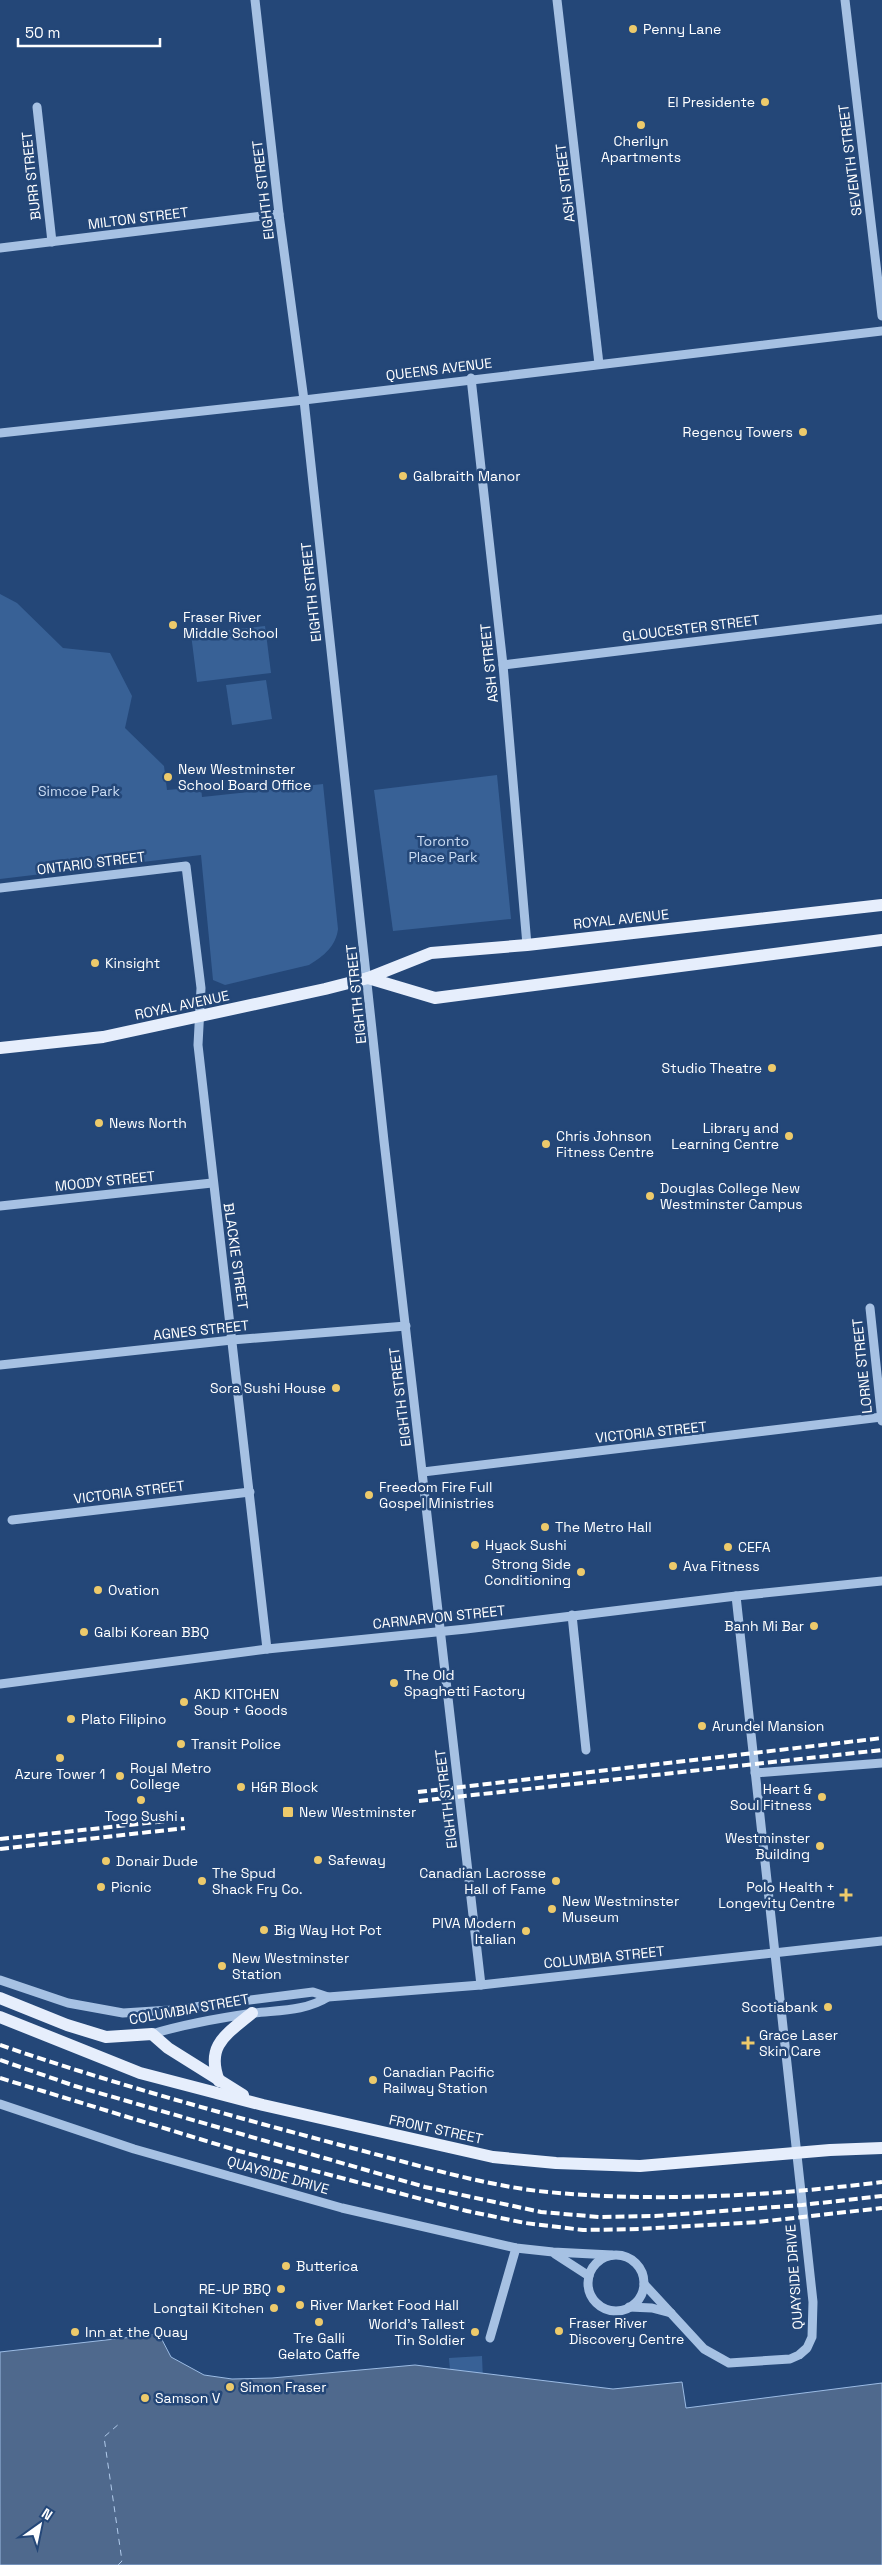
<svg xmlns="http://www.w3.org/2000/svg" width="882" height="2565" font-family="'Space Grotesk',sans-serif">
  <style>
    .green { fill: #386196 }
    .water { fill: #4f698d; stroke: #9bbbe4 }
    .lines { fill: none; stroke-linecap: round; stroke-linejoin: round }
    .ferry { stroke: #b1cbeb; stroke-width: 1; stroke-dasharray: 6 5; stroke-linecap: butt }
    .minor { stroke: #a6c1e3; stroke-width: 9 }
    .major { stroke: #e6eefc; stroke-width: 12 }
    .rail { stroke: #fff; stroke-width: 4; stroke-dasharray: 9 4; stroke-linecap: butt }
    .poi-dot { fill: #edca6b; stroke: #244778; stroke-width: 2 }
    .labels { text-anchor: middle; stroke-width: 5; stroke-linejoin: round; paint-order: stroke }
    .poi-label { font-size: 14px; fill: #fff; stroke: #244778; text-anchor: start }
    .street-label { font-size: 14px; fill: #fff; stroke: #244778 }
    .park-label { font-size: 14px; fill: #c9dbf3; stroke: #244778 }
  </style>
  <rect width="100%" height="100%" fill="#244778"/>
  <g class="green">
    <path d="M0,594l17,9 46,45 47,5 22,43 -7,32 39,38 3,24 34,-3 1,10 121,-13 15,145c-2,17 -14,27 -29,36l-84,20 -12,-5 -12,-125 -201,24z"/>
    <path d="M265,626l6,47 -74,9 -6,-48z"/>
    <path d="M266,680l6,39 -40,6 -6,-40z"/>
    <path d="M497,775l14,144 -118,12 -19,-141z"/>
    <path d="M482,2356l1,24 -32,2 -2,-24z"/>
  </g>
  <path class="water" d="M159,2334l12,23 33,18 28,4 40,-1 143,-13 198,24 69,-7 4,26 196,-25v182h-882v-213z"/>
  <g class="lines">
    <path class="ferry" d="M118,2565l4,-4 -18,-124 16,-14"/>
    <g class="minor">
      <path d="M255,0l24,214 25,186 80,741 97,844"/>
      <path d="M557,0l42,364"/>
      <path d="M845,0l37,316"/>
      <path d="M37,107l15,135"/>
      <path d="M0,248l279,-34"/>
      <path d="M471,378l32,287 24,280"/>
      <path d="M0,433l304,-33 578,-69"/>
      <path d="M503,665l379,-46"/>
      <path d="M0,888l186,-22 15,122 -3,57 69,604"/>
      <path d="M0,1206l212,-23"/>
      <path d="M870,1308l12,113"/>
      <path d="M0,1365l232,-25 174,-14"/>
      <path d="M423,1472l459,-55"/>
      <path d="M12,1520l238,-28"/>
      <path d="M572,1615l14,135"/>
      <path d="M0,1684l267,-35 199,-20 270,-33 146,-15"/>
      <path d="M755,1773l127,-10"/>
      <path d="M0,1980l68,23 55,10 47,-3 143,-18 15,5"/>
      <path d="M152,2034c33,-10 67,-16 102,-21 25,-3 52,-2 74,-16l153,-12 401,-44"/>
      <path d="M0,2104l134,45 208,59 174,40 37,4 59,3"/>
      <path d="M555,2254l34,22"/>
      <circle cx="616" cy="2283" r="28"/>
      <path d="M644,2284l60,65 25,14 61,-4 9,-4 8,-7 5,-11 1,-35 -77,-706"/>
      <path d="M629,2307l23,1 19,5"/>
      <path d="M490,2338l26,-90"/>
    </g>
    <g class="major">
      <path d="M368,978l67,20 447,-58"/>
      <path d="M0,1048l103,-11 222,-48 43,-11 63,-25 96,-8 355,-40"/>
      <path d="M0,1998l67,27 39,12 46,-3 16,14 75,47"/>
      <path d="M0,2017l140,56 123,32 230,52 63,6 84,3 190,-16 52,-2"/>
      <path d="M219,2081c-14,-36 8,-47 33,-68"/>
    </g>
    <g class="rail">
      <path d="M418,1792l464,-54"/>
      <path d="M419,1801l463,-51"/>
      <path d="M0,1839l184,-20"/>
      <path d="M0,1849l185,-21"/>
      <path d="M0,2045c114,39 228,70 344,101 64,16 129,37 194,45 114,12 231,5 344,-9"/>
      <path d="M0,2060l75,26 350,101 116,25 58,5 56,-1 147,-11 80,-9"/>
      <path d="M0,2078l239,73 228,60 58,12 58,7 56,-1 119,-7 124,-14"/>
    </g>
  </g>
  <g class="poi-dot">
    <circle cx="633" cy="29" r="5"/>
    <circle cx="765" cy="102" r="5"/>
    <circle cx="641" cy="125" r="5"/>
    <circle cx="803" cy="432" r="5"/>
    <circle cx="403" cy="476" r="5"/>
    <circle cx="173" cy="625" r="5"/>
    <circle cx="168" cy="777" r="5"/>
    <circle cx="95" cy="963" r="5"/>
    <circle cx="772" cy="1068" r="5"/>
    <circle cx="99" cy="1123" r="5"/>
    <circle cx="789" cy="1136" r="5"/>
    <circle cx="546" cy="1144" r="5"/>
    <circle cx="650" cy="1196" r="5"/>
    <circle cx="336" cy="1388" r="5"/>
    <circle cx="369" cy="1495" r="5"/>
    <circle cx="545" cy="1527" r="5"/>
    <circle cx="475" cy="1545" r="5"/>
    <circle cx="728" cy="1547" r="5"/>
    <circle cx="673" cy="1566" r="5"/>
    <circle cx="581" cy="1572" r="5"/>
    <circle cx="98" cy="1590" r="5"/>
    <circle cx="814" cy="1626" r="5"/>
    <circle cx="84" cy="1632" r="5"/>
    <circle cx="394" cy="1683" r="5"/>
    <circle cx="184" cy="1702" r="5"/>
    <circle cx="71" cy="1719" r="5"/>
    <circle cx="702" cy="1726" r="5"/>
    <circle cx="181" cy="1744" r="5"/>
    <circle cx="60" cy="1758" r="5"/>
    <circle cx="120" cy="1776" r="5"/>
    <circle cx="241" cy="1787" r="5"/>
    <circle cx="822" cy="1797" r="5"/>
    <circle cx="141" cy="1800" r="5"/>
    <rect x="282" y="1806" width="12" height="12" rx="2.5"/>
    <circle cx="820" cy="1846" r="5"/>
    <circle cx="318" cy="1860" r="5"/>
    <circle cx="106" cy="1861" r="5"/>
    <circle cx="202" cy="1881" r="5"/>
    <circle cx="556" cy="1881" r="5"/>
    <circle cx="101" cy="1887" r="5"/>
    <path d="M843.5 1887.5h5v5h5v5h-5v5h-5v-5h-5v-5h5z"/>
    <circle cx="552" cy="1909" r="5"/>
    <circle cx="264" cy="1930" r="5"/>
    <circle cx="526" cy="1931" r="5"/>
    <circle cx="222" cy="1966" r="5"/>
    <circle cx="828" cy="2007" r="5"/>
    <path d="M745.5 2035.5h5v5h5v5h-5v5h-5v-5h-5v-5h5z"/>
    <circle cx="373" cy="2080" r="5"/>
    <circle cx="286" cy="2266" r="5"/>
    <circle cx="281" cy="2289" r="5"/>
    <circle cx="300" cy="2305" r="5"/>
    <circle cx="274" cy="2308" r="5"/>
    <circle cx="319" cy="2322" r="5"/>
    <circle cx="559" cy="2331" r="5"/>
    <circle cx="75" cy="2332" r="5"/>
    <circle cx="475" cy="2332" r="5"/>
    <circle cx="230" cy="2387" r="5"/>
    <circle cx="145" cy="2398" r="5"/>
  </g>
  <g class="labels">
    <g class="poi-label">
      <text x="643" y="34">Penny Lane</text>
      <text x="755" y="107" text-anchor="end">El Presidente</text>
      <text x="641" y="146" text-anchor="middle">Cherilyn<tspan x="641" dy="16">Apartments</tspan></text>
      <text x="793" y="437" text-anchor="end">Regency Towers</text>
      <text x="413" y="481">Galbraith Manor</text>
      <text x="183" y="622">Fraser River<tspan x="183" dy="16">Middle School</tspan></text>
      <text x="178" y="774">New Westminster<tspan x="178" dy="16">School Board Office</tspan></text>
      <text x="105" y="968">Kinsight</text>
      <text x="762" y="1073" text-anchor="end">Studio Theatre</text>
      <text x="109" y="1128">News North</text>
      <text x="779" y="1133" text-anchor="end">Library and<tspan x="779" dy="16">Learning Centre</tspan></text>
      <text x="556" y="1141">Chris Johnson<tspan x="556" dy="16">Fitness Centre</tspan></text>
      <text x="660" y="1193">Douglas College New<tspan x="660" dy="16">Westminster Campus</tspan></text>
      <text x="326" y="1393" text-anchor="end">Sora Sushi House</text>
      <text x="379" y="1492">Freedom Fire Full<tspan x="379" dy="16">Gospel Ministries</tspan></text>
      <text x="555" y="1532">The Metro Hall</text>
      <text x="485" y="1550">Hyack Sushi</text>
      <text x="738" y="1552">CEFA</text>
      <text x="571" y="1569" text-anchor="end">Strong Side<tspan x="571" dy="16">Conditioning</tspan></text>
      <text x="683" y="1571">Ava Fitness</text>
      <text x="108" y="1595">Ovation</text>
      <text x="804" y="1631" text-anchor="end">Banh Mi Bar</text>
      <text x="94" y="1637">Galbi Korean BBQ</text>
      <text x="404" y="1680">The Old<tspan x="404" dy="16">Spaghetti Factory</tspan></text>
      <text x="194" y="1699">AKD KITCHEN<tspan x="194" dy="16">Soup + Goods</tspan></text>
      <text x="81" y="1724">Plato Filipino</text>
      <text x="712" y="1731">Arundel Mansion</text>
      <text x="191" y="1749">Transit Police</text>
      <text x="130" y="1773">Royal Metro<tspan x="130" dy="16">College</tspan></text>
      <text x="60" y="1779" text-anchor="middle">Azure Tower 1</text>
      <text x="251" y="1792">H&amp;R Block</text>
      <text x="812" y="1794" text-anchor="end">Heart &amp;<tspan x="812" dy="16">Soul Fitness</tspan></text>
      <text x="299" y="1817">New Westminster</text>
      <text x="141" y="1821" text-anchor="middle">Togo Sushi</text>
      <text x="810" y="1843" text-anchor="end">Westminster<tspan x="810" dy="16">Building</tspan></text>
      <text x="328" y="1865">Safeway</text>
      <text x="116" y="1866">Donair Dude</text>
      <text x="212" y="1878">The Spud<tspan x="212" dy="16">Shack Fry Co.</tspan></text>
      <text x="546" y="1878" text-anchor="end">Canadian Lacrosse<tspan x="546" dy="16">Hall of Fame</tspan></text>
      <text x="111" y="1892">Picnic</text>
      <text x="835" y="1892" text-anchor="end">Polo Health +<tspan x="835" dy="16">Longevity Centre</tspan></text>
      <text x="562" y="1906">New Westminster<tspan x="562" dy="16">Museum</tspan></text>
      <text x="516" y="1928" text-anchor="end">PIVA Modern<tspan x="516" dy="16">Italian</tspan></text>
      <text x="274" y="1935">Big Way Hot Pot</text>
      <text x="232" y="1963">New Westminster<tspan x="232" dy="16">Station</tspan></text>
      <text x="818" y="2012" text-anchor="end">Scotiabank</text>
      <text x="759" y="2040">Grace Laser<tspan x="759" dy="16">Skin Care</tspan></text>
      <text x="383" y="2077">Canadian Pacific<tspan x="383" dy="16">Railway Station</tspan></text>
      <text x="296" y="2271">Butterica</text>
      <text x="271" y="2294" text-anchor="end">RE-UP BBQ</text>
      <text x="310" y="2310">River Market Food Hall</text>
      <text x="264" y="2313" text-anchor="end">Longtail Kitchen</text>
      <text x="569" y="2328">Fraser River<tspan x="569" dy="16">Discovery Centre</tspan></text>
      <text x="465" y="2329" text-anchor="end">World's Tallest<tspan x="465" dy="16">Tin Soldier</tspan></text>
      <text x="85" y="2337">Inn at the Quay</text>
      <text x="319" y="2343" text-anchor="middle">Tre Galli<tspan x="319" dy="16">Gelato Caffe</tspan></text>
      <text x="240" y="2392">Simon Fraser</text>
      <text x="155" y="2403">Samson V</text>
    </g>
    <g class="street-label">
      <text transform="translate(850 160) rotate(-97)" y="5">SEVENTH STREET</text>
      <text transform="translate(31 176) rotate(-96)" y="5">BURR STREET</text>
      <text transform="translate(565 183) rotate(-97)" y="5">ASH STREET</text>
      <text transform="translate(263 190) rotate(-97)" y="5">EIGHTH STREET</text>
      <text transform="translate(138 218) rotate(-7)" y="5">MILTON STREET</text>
      <text transform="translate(439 369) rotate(-7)" y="5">QUEENS AVENUE</text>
      <text transform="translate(311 592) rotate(-96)" y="5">EIGHTH STREET</text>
      <text transform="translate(691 628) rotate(-7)" y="5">GLOUCESTER STREET</text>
      <text transform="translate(489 663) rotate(-96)" y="5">ASH STREET</text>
      <text transform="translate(91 863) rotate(-7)" y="5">ONTARIO STREET</text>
      <text transform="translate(621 919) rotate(-6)" y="5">ROYAL AVENUE</text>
      <text transform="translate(356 994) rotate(-96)" y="5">EIGHTH STREET</text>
      <text transform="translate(182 1005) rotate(-12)" y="5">ROYAL AVENUE</text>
      <text transform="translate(105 1181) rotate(-6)" y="5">MOODY STREET</text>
      <text transform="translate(236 1256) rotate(82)" y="5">BLACKIE STREET</text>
      <text transform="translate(201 1330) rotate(-6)" y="5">AGNES STREET</text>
      <text transform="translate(862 1366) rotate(-96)" y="5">LORNE STREET</text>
      <text transform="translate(400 1397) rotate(-97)" y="5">EIGHTH STREET</text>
      <text transform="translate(651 1432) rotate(-6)" y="5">VICTORIA STREET</text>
      <text transform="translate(129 1492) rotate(-7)" y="5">VICTORIA STREET</text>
      <text transform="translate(439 1617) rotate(-6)" y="5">CARNARVON STREET</text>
      <text transform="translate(446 1799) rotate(-97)" y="5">EIGHTH STREET</text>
      <text transform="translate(604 1957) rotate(-6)" y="5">COLUMBIA STREET</text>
      <text transform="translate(189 2009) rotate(-10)" y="5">COLUMBIA STREET</text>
      <text transform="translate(436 2129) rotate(12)" y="5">FRONT STREET</text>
      <text transform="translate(278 2175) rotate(16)" y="5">QUAYSIDE DRIVE</text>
      <text transform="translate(794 2277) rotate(-94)" y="5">QUAYSIDE DRIVE</text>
    </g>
    <g class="park-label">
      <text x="79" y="796">Simcoe Park</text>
      <text x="443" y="846">Toronto<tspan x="443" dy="16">Place Park</tspan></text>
    </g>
  </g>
  <g transform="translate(40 2525) rotate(33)" stroke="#244778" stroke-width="4" paint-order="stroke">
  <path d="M0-4L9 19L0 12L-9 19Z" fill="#ffffff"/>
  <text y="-8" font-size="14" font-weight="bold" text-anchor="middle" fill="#ffffff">N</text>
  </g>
  <path d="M18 38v8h142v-8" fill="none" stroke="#ffffff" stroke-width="2.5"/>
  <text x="25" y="38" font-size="15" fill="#ffffff" stroke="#244778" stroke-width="4" paint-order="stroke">50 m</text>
</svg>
